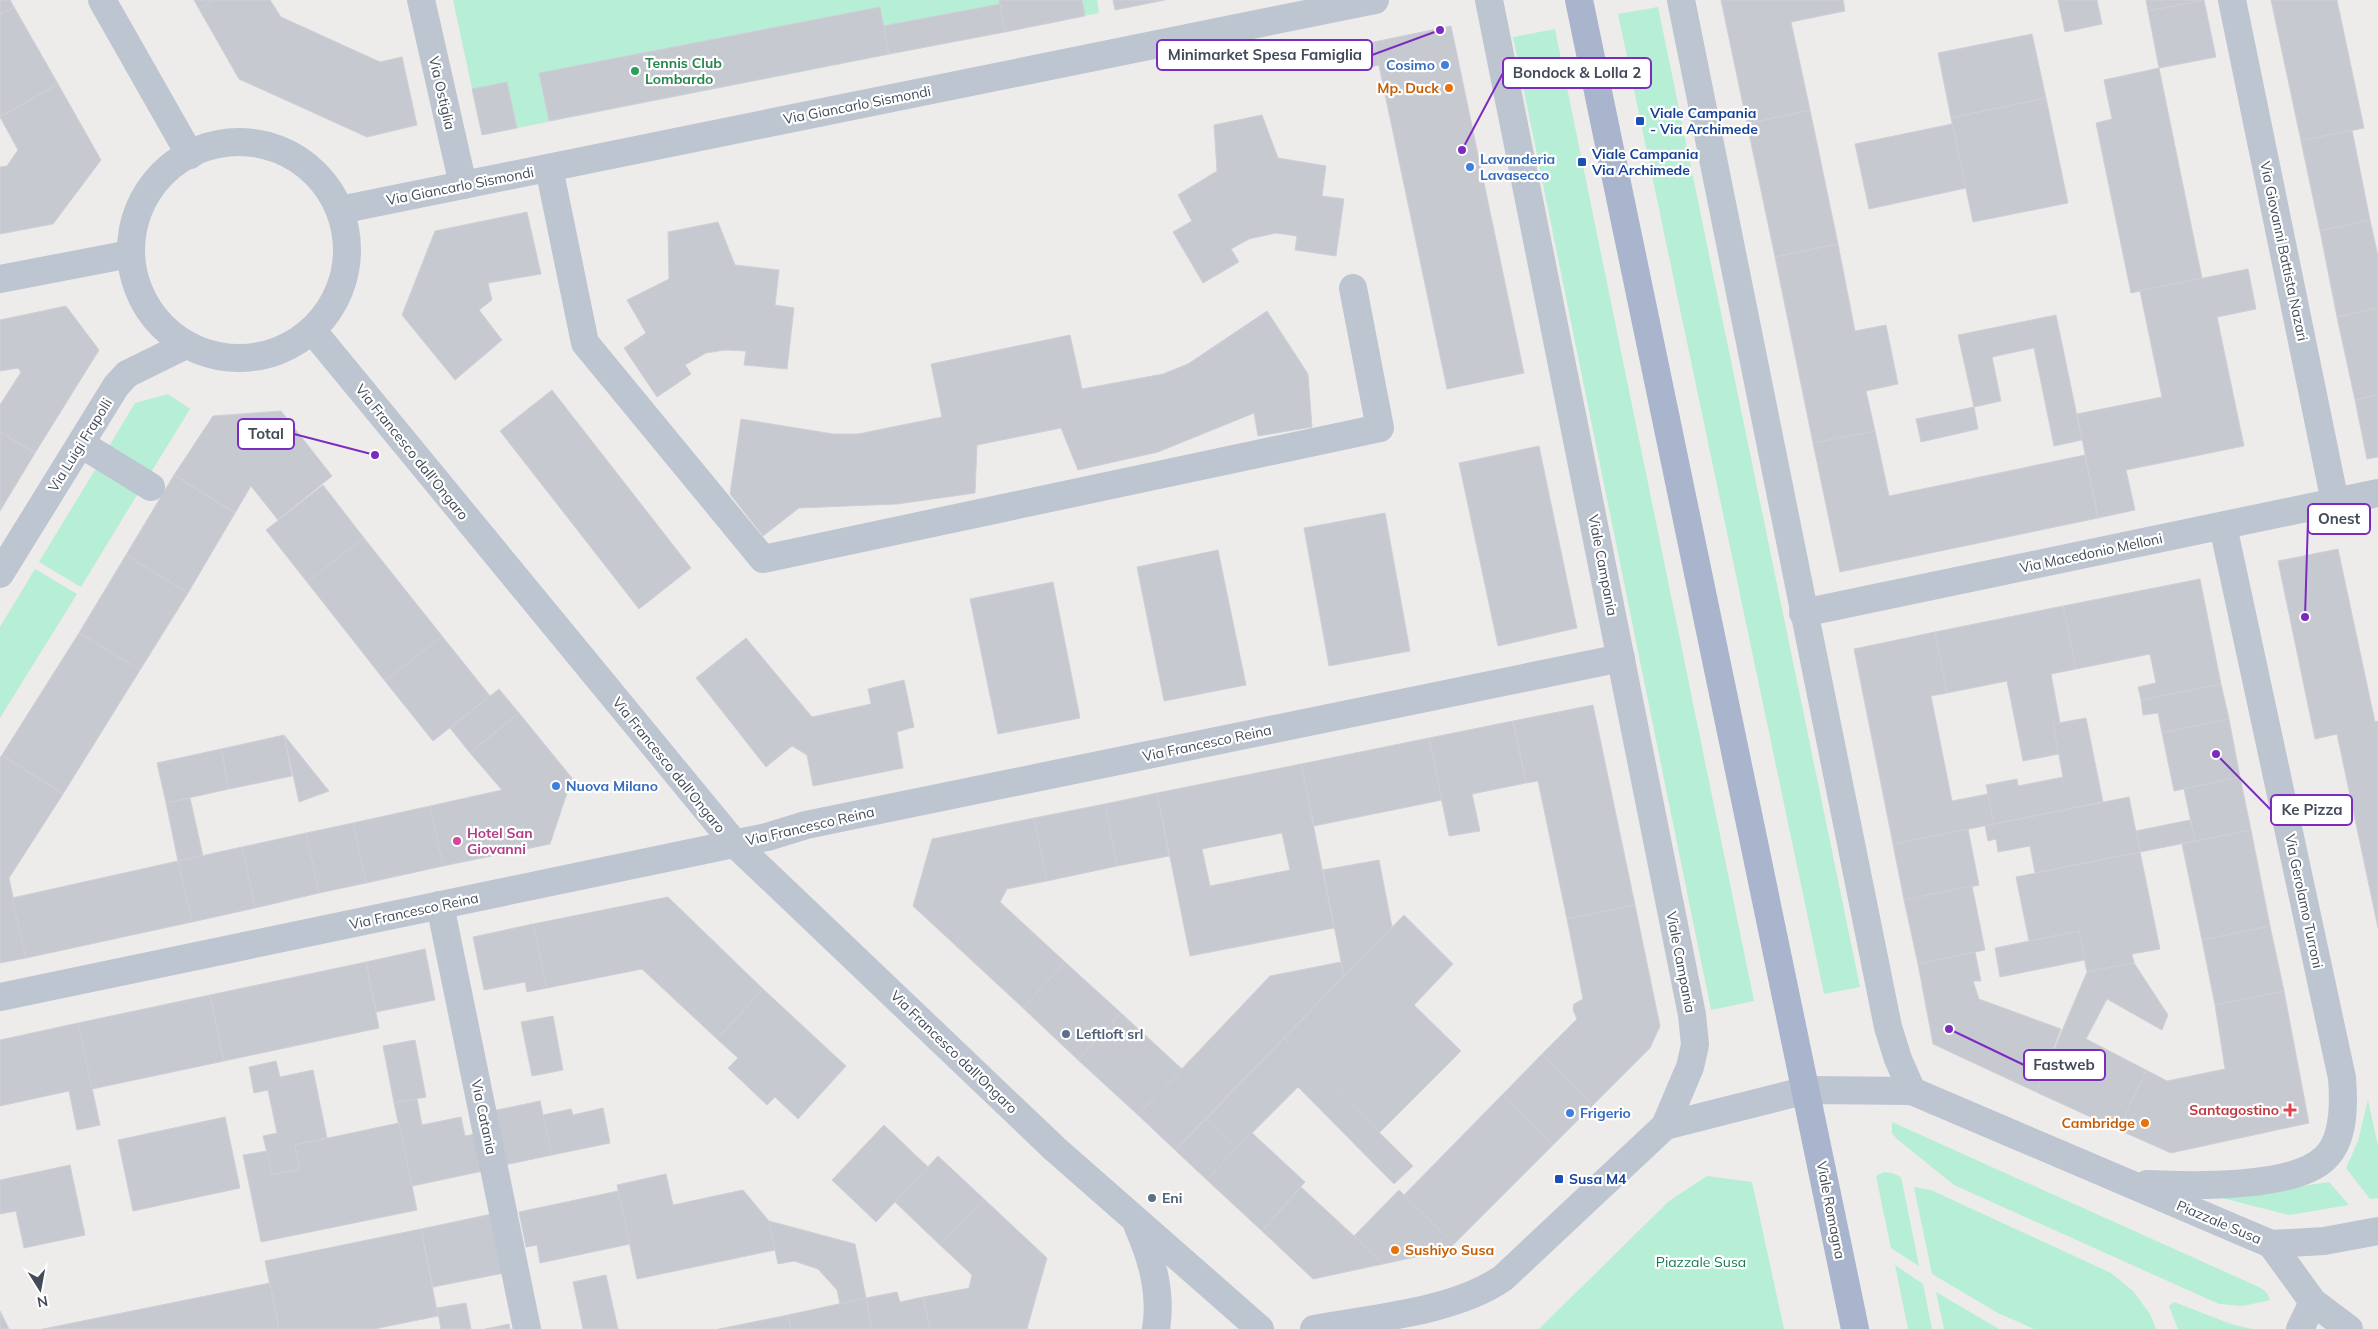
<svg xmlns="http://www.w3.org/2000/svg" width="2378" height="1329" font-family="Mulish,sans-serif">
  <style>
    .green { fill: #b6efd5 }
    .building { fill: #c7c9d1; stroke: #cfd0d7; fill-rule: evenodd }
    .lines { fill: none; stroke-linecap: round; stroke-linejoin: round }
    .minor { stroke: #bdc5d1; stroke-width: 28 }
    .major { stroke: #a9b5cc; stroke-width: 28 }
    .shop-dot { fill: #3f7fe0; stroke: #fff; stroke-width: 2 }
    .leisure-dot { fill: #2e9e5b; stroke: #fff; stroke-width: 2 }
    .food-dot { fill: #e8710a; stroke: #fff; stroke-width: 2 }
    .transit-dot { fill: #1a4fb4; stroke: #fff; stroke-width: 2 }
    .hotel-dot { fill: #d1479c; stroke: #fff; stroke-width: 2 }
    .service-dot { fill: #5c6f8a; stroke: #fff; stroke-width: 2 }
    .health-dot { fill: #e0444e; stroke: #fff; stroke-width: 2 }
    .labels { text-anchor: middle; stroke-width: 4.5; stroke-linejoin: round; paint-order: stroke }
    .leisure-label { font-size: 14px; font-weight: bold; fill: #27864d; stroke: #fff; text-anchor: start }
    .shop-label { font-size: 14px; font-weight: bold; fill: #366cbe; stroke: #fff; text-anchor: start }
    .food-label { font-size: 14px; font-weight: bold; fill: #c56008; stroke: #fff; text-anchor: end }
    .street-label { font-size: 14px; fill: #434b59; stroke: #fff }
    .transit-label { font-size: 14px; font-weight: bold; fill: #164399; stroke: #fff; text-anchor: start }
    .hotel-label { font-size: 14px; font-weight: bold; fill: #b23c85; stroke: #fff; text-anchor: start }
    .service-label { font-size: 14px; font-weight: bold; fill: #4e5e75; stroke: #fff; text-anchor: start }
    .health-label { font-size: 14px; font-weight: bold; fill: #be3a42; stroke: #fff; text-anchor: end }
    .park-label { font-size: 14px; fill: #137a57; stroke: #fff }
    .leader { fill: none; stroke: #7b2cbf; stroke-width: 2 }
    .callout-dot { fill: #7b2cbf; stroke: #fff; stroke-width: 2 }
    .callout { fill: #fff; stroke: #7b2cbf; stroke-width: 2 }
    .callout-label { font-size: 15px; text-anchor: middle; font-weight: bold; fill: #434b59 }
  </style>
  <rect width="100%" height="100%" fill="#eeebeb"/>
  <g class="green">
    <path d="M453,0h644l2,13 -617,122z"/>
    <path d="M1658,7l202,980 -36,7 -206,-980z"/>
    <path d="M1555,29l199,972 -43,9 -198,-973z"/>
    <path d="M168,394l22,15 -40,65 -42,-26 27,-45z"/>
    <path d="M98,465l42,25 -59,97 -42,-25z"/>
    <path d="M35,569l42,25 -77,124v-91z"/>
    <path d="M2368,1100l10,46v52l-8,1 -24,-31 12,-27z"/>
    <path d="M1892,1122l369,166 6,5 3,7 -27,6 -24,-2 -265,-119 -57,-46 -5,-6z"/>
    <path d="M1884,1172l8,1 9,4 18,89 -28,-18 -15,-72z"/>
    <path d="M1707,1176l45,6 32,147h-245l130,-128z"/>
    <path d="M2329,1182l20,23 -60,10 -67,-17z"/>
    <path d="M1914,1187l17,3 180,83 22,18 17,23 6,15h-122l-36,-16 -66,-39z"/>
    <path d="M1895,1265l28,19 9,45h-24z"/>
    <path d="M1936,1292l63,37h-55z"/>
    <path d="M2174,1302l57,22 21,5h-74l-9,-23z"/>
  </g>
  <g class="building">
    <path d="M0,0h10l4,7 -14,8z"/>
    <path d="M194,0h20l-15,9z"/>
    <path d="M214,0h56l11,17 99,45 22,-5 15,68 -50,12 -128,-58 -40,-70z"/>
    <path d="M999,0h83l3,16 -80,16z"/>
    <path d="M1113,0h52l-50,10z"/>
    <path d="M1721,0h122l2,11 -54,11 19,88 -63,14z"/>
    <path d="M2058,0h39l5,24 -37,8z"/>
    <path d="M2146,0h58l-56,11z"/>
    <path d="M2204,0l12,57 -57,11 -11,-57z"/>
    <path d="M2271,0h66l27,128 -63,13z"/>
    <path d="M1000,4l5,28 -116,22 -6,-28z"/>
    <path d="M14,7l44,77 -58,33v-102z"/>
    <path d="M880,7l9,47 -340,67 -10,-48z"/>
    <path d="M1451,26l73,347 -77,16 -73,-347z"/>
    <path d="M2032,34l14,64 -95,20 -13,-65z"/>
    <path d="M1374,42l5,23 -20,4 -5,-23z"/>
    <path d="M2159,68l43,210 -71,15 -35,-170 16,-4 -8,-39z"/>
    <path d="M507,82l10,46 -35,7 -10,-46z"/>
    <path d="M58,84l43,76 -48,64 -53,10v-67l7,-1 11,-16 -18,-33z"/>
    <path d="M2046,98l22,105 -95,19 -22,-104z"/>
    <path d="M1810,110l28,134 -63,13 -28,-133z"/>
    <path d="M1262,115l16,43 48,8 -4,30 22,3 -8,57 -41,-6 2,-14 -21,-3 -27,6 -18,10 8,13 -36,21 -30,-51 19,-11 -14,-26 39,-24 -3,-46z"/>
    <path d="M1952,124l14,64 -97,21 -14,-65z"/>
    <path d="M2352,130l18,90 -50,11 -19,-90z"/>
    <path d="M527,212l14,62 -53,9 4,17 -13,10 23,30 -47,40 -53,-65 33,-84z"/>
    <path d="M2370,220l8,36v52l-41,9 -17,-86z"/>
    <path d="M718,222l17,43 44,5 -4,35 19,3 -7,61 -43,-4 2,-14 -21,-1 -19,3 -21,12 6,9 -34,23 -33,-49 22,-15 -19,-33 42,-21 -1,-47z"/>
    <path d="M1838,244l17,87 31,-6 12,59 -32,7 9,40 -62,12 -38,-186z"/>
    <path d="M2248,269l8,40 -39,8 27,129 -118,24 9,40 -37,8 -21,-104 85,-17 -22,-106z"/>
    <path d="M66,306l33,44 -64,103 -35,-21v-27l21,-33 -3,-4 -18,3v-51z"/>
    <path d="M2378,308v87l-23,5 -18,-83z"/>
    <path d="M1267,311l41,63 4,53 -54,9 -4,-23 -96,39 -80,18 -17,-42 -84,17 -2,48 -78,11 -98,4 -36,28 -33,-42 11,-75 92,15h25l84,-17 -11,-53 139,-29 12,54 81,-15 25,-10z"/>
    <path d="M2056,315l26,125 -28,6 -20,-98 -42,9 9,44 -27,6 -16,-72z"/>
    <path d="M552,390l139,178 -52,41 -139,-178z"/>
    <path d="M2378,395v62l-11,2 -12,-59z"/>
    <path d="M1974,407l4,22 -57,13 -5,-23z"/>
    <path d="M281,411l51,65 -54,44 -27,-34 -16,27 -61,-38 39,-59z"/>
    <path d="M1875,431l14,65 196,-41 13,63 -258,54 -27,-129z"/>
    <path d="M0,432l35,21 -35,58z"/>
    <path d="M1539,446l38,182 -79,18 -39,-183z"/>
    <path d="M174,475l61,38 -47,80 -62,-38z"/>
    <path d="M323,485l41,53 -57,44 -41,-52z"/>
    <path d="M1385,513l25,138 -81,15 -25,-138z"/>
    <path d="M364,538l78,98 -57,45 -78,-99z"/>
    <path d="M2338,549l37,173 3,-1v207l-41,-194 -22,5 -37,-178z"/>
    <path d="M1218,550l28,135 -82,16 -27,-134z"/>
    <path d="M126,555l62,38 -48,77 -61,-37z"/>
    <path d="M2200,579l21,105 -80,16 -3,-13 18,-4 -6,-29 -74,15 -13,-63z"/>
    <path d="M1053,582l27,136 -82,16 -28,-135z"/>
    <path d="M2063,606l13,63 -25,5 9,49 -7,1 6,30 -36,7 -16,-80 -60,12 -12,-61z"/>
    <path d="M1935,632l12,61 -16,3 21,105 36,-7 6,30 -101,20 -39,-195z"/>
    <path d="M79,633l61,37 -77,124 -61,-39z"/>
    <path d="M442,636l48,60 -57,45 -48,-60z"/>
    <path d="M746,638l66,79 59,-13 -3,-15 36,-9 10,47 -17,5 6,36 -90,18 -6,-31 -15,-9 -26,21 -70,-89z"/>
    <path d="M2221,684l8,35 -67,14 -4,-20 -15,2 -2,-15z"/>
    <path d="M499,689l20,24 -49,40 -20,-25z"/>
    <path d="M1593,705l42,200 -68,14 -29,-138 -12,2 -13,-62z"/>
    <path d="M519,713l53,65 -22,66 -107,22 -13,-60 72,-16 -32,-37z"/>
    <path d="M2086,718l17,84 -109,22 -8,-39 31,-6 1,7 45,-9 -10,-53z"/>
    <path d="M2229,719l11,58 -66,14 -12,-58z"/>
    <path d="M1513,721l13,62 -54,11 8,37 -31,5 -20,-98z"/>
    <path d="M284,735l45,56 -30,11z"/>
    <path d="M284,735l8,41 -63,13 -8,-40z"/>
    <path d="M1429,738l13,62 -128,26 -13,-62z"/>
    <path d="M221,749l8,40 -63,14 -9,-40z"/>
    <path d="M2,755l61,39 -54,84 17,80 -26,5v-205z"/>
    <path d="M1301,764l33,164 -144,28 -33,-163zM1282,833l8,37 -80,16 -8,-37z"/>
    <path d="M2240,777l11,53 -56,11 -11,-52z"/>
    <path d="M1157,793l12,63 -52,10 -12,-62z"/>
    <path d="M2129,797l11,55 -105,21 -5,-27 -32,6 -2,-13 -8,2 -3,-15z"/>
    <path d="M190,798l13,58 -25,5 -12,-58z"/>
    <path d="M1105,804l12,62 -70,15 -13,-63z"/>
    <path d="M430,806l13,60 -77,17 -13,-60z"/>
    <path d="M1034,818l13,63 -40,8 -7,13 65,60 -42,46 -110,-102 19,-67z"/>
    <path d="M2190,820l5,21 -55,11 -4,-21z"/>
    <path d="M353,823l13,60 -47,10 -13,-60z"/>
    <path d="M1968,829l11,56 -75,15 -11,-56z"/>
    <path d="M2251,830l19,96 -68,14 -20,-96z"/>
    <path d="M306,833l13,60 -64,15 -13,-61z"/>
    <path d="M242,847l13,61 -63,14 -14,-61z"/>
    <path d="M2140,852l20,97 -28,5 2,9 -47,9 -8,-41 -50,10 -13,-64z"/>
    <path d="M1379,860l13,67 -48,49 -21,-106z"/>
    <path d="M178,861l14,61 -166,36 -14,-60z"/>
    <path d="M1972,886l13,64 -67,14 -14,-64z"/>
    <path d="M668,897l95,92 -46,50 -75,-70 -95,19 -14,-64z"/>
    <path d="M1635,905l25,121 -10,22 -57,57 -51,-51 35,-35 -4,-9 1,-6 9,-5 -16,-80z"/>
    <path d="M1404,915l49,49 -39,41 47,46 -82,82 -95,-95z"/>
    <path d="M533,924l14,64 -20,4 -2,-10 -41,8 -11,-53z"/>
    <path d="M2270,926l14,65 -69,14 -13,-65z"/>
    <path d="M2079,931l6,29 -85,17 -5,-29z"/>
    <path d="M425,949l10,51 -59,12 -10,-50z"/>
    <path d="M1975,952l6,29h-8l6,18 82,30 -25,63 -103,-48 -15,-80z"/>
    <path d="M366,962l13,66 -155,33 -14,-66z"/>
    <path d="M1065,962l56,51 -43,47 -55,-52z"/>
    <path d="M1341,962l3,14 -169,174 -37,-35 132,-139z"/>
    <path d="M2134,963l34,52 -6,15 -55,-31 -21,40 60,31 -27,60 -83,-38 51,-120z"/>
    <path d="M763,989l83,77 -48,53 -23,-22 -8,8 -39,-37 10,-10 -21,-19z"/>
    <path d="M2284,991l25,132 -138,30 -52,-23 27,-60 21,11 58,-12 -10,-64z"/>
    <path d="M210,995l14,66 -132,28 -14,-66z"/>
    <path d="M1121,1013l61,56 -44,46 -60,-55z"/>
    <path d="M553,1016l10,54 -31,6 -11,-54z"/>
    <path d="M78,1023l22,102 -23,5 -8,-39 -69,15v-66z"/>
    <path d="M1284,1038l129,128 -19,18 -96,-97 -62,62 -30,-30z"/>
    <path d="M415,1040l11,57 -32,6 -11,-57z"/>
    <path d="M1542,1054l51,51 -40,40 -50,-51z"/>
    <path d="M276,1061l4,16 33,-7 14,68 -32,7 5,24 -28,6 -9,-39 14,-3 -9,-43 -14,3 -5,-26z"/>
    <path d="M1503,1094l50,51 -99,99 -50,-49z"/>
    <path d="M417,1099l5,26 39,-8 4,19 10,-2 8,37 -71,15 -18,-83z"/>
    <path d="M540,1101l12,54 -48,10 -12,-54z"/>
    <path d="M603,1108l7,35 -58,12 -9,-40 28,-6 2,6z"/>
    <path d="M225,1117l15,71 -107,23 -15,-71z"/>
    <path d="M1206,1119l30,30 -29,31 -32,-30z"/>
    <path d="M399,1123l18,87 -156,32 -18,-87 24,-4 5,24 28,-6 -5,-24z"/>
    <path d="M884,1125l44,42 -52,55 -44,-42z"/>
    <path d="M1251,1132l54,50 -43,49 -55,-51z"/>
    <path d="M938,1156l46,43 -44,46 -45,-43z"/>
    <path d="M70,1165l15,70 -61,13 -8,-37 -16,3v-34z"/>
    <path d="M666,1174l7,31 70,-15 26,31 6,29 -138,29 -20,-94z"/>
    <path d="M1301,1187l53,49 29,28 -70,15 -51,-48z"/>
    <path d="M1399,1190l55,54 -6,6 -65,14 -29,-28z"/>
    <path d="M618,1191l12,53 -90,19 -3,-18 -11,2 -7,-35z"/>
    <path d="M984,1199l63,59 -20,71h-97l-7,-32 46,-9 3,-13 -32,-30z"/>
    <path d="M492,1214l12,59 -71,14 -12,-58z"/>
    <path d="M769,1221l86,23 11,54 -26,6 -3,-14 -19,-21 -24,-8 -16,3z"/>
    <path d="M421,1229l17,87 -64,13h-95l-14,-68z"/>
    <path d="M606,1275l12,54h-35l-10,-47z"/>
    <path d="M270,1283l9,46h-236z"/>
    <path d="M897,1292l3,10 23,-5 7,32h-58l-6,-31z"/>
    <path d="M866,1298l6,31h-81l-3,-14z"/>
    <path d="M466,1303l5,26h-30l-4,-21z"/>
    <path d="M0,1311l9,18h-9z"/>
    <path d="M788,1315l3,14h-72z"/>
    <path d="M509,1324l1,5h-25z"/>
  </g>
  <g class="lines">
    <g class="minor">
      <path d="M102,0l88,155"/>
      <path d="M421,0l42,185"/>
      <path d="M1489,0l203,1015 3,30 -5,22 -25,59"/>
      <path d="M1681,0l207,1027 10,32 14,32"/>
      <path d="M2232,0l103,502"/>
      <circle cx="239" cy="250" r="108"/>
      <path d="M549,168l36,175 178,216 617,-131 -27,-140"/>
      <path d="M340,210l1035,-210"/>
      <path d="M0,279l130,-25"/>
      <path d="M312,330l423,514 320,305 205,180"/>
      <path d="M81,444l70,43"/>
      <path d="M0,574l116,-188 11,-12 59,-29"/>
      <path d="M1803,613l575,-120"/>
      <path d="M440,905l87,424"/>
      <path d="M0,997l767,-160 39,-12 815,-167"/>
      <path d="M2147,1184c43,2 147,5 178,-26 20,-19 19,-55 17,-80l-119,-552"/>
      <path d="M1138,1227c14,32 24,66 18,102"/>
      <path d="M2271,1244l53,-3 54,-10"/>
      <path d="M1314,1329c59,-11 140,-17 189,-51l162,-152 142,-36 105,1 359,153 42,58 36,27"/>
      <path d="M2300,1329l13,-27"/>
    </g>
    <path class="major" d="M1579,0l276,1329"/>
  </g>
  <g class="shop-dot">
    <circle cx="1445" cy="65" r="5"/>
    <circle cx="1470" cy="167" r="5"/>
    <circle cx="556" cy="786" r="5"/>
    <circle cx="1570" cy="1113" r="5"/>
  </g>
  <circle class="leisure-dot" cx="635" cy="71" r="5"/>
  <g class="food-dot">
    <circle cx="1449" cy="88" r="5"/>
    <circle cx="2145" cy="1123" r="5"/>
    <circle cx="1395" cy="1250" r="5"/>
  </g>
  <g class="transit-dot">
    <rect x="1635" y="116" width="10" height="10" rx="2.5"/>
    <rect x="1577" y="157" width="10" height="10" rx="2.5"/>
    <rect x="1554" y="1174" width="10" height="10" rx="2.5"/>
  </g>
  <circle class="hotel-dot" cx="457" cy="841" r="5"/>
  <g class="service-dot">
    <circle cx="1066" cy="1034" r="5"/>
    <circle cx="1152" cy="1198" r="5"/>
  </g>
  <path class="health-dot" d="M2287.5 1102.5h5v5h5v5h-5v5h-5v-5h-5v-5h5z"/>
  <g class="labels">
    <g class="leisure-label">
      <text x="645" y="68">Tennis Club<tspan x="645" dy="16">Lombardo</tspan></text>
    </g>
    <g class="shop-label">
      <text x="1435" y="70" text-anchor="end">Cosimo</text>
      <text x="1480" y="164">Lavanderia<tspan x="1480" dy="16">Lavasecco</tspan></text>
      <text x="566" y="791">Nuova Milano</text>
      <text x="1580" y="1118">Frigerio</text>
    </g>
    <g class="food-label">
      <text x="1439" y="93">Mp. Duck</text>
      <text x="2135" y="1128">Cambridge</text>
      <text x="1405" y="1255" text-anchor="start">Sushiyo Susa</text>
    </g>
    <g class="street-label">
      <text transform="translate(442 93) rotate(77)" y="5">Via Ostiglia</text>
      <text transform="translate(857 105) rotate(-11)" y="5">Via Giancarlo Sismondi</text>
      <text transform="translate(460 186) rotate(-11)" y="5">Via Giancarlo Sismondi</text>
      <text transform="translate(2284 251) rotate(78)" y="5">Via Giovanni Battista Nazari</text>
      <text transform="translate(80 445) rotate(-58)" y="5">Via Luigi Frapolli</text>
      <text transform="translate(412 452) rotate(51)" y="5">Via Francesco dall'Ongaro</text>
      <text transform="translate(2091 553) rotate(-12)" y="5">Via Macedonio Melloni</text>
      <text transform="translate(1603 565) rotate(79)" y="5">Viale Campania</text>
      <text transform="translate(1207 743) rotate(-12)" y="5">Via Francesco Reina</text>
      <text transform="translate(669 765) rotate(51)" y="5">Via Francesco dall'Ongaro</text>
      <text transform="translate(810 826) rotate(-13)" y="5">Via Francesco Reina</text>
      <text transform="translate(2304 901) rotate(78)" y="5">Via Gerolamo Turroni</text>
      <text transform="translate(414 911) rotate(-12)" y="5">Via Francesco Reina</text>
      <text transform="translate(1681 962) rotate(79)" y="5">Viale Campania</text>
      <text transform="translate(954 1052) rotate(44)" y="5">Via Francesco dall'Ongaro</text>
      <text transform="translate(484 1117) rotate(78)" y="5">Via Catania</text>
      <text transform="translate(1831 1210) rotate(79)" y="5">Viale Romagna</text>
      <text transform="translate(2219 1222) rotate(23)" y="5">Piazzale Susa</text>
    </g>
    <g class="transit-label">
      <text x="1650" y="118">Viale Campania<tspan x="1650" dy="16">- Via Archimede</tspan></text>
      <text x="1592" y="159">Viale Campania<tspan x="1592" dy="16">Via Archimede</tspan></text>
      <text x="1569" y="1184">Susa M4</text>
    </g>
    <g class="hotel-label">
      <text x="467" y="838">Hotel San<tspan x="467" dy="16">Giovanni</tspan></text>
    </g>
    <g class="service-label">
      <text x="1076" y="1039">Leftloft srl</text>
      <text x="1162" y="1203">Eni</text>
    </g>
    <g class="health-label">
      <text x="2279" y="1115">Santagostino</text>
    </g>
    <g class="park-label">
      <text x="1701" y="1267">Piazzale Susa</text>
    </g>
  </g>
  <path class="leader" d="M1440 30L1372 55M1462 150L1503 73M375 455L294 434M2305 617L2308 519M2216 754L2271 810M1949 1029L2024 1065"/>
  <g class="callout-dot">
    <circle cx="1440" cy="30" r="5"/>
    <circle cx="1462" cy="150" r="5"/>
    <circle cx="375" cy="455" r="5"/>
    <circle cx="2305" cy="617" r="5"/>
    <circle cx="2216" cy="754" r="5"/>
    <circle cx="1949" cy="1029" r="5"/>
  </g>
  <g class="callout">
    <rect x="1157" y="40" width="215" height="30" rx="5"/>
    <rect x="1503" y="58" width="148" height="30" rx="5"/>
    <rect x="238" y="419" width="56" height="30" rx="5"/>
    <rect x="2308" y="504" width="62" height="30" rx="5"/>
    <rect x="2271" y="795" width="81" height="30" rx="5"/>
    <rect x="2024" y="1050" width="81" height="30" rx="5"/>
  </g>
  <g class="callout-label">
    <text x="1265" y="60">Minimarket Spesa Famiglia</text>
    <text x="1577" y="78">Bondock &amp; Lolla 2</text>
    <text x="266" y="439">Total</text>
    <text x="2339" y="524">Onest</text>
    <text x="2312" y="815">Ke Pizza</text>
    <text x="2064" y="1070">Fastweb</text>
  </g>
  <g transform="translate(40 1289) rotate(169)" stroke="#ffffff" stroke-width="4" paint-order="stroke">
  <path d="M0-4L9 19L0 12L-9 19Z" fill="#434b59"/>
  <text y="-8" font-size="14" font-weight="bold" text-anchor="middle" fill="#434b59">N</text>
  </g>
</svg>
